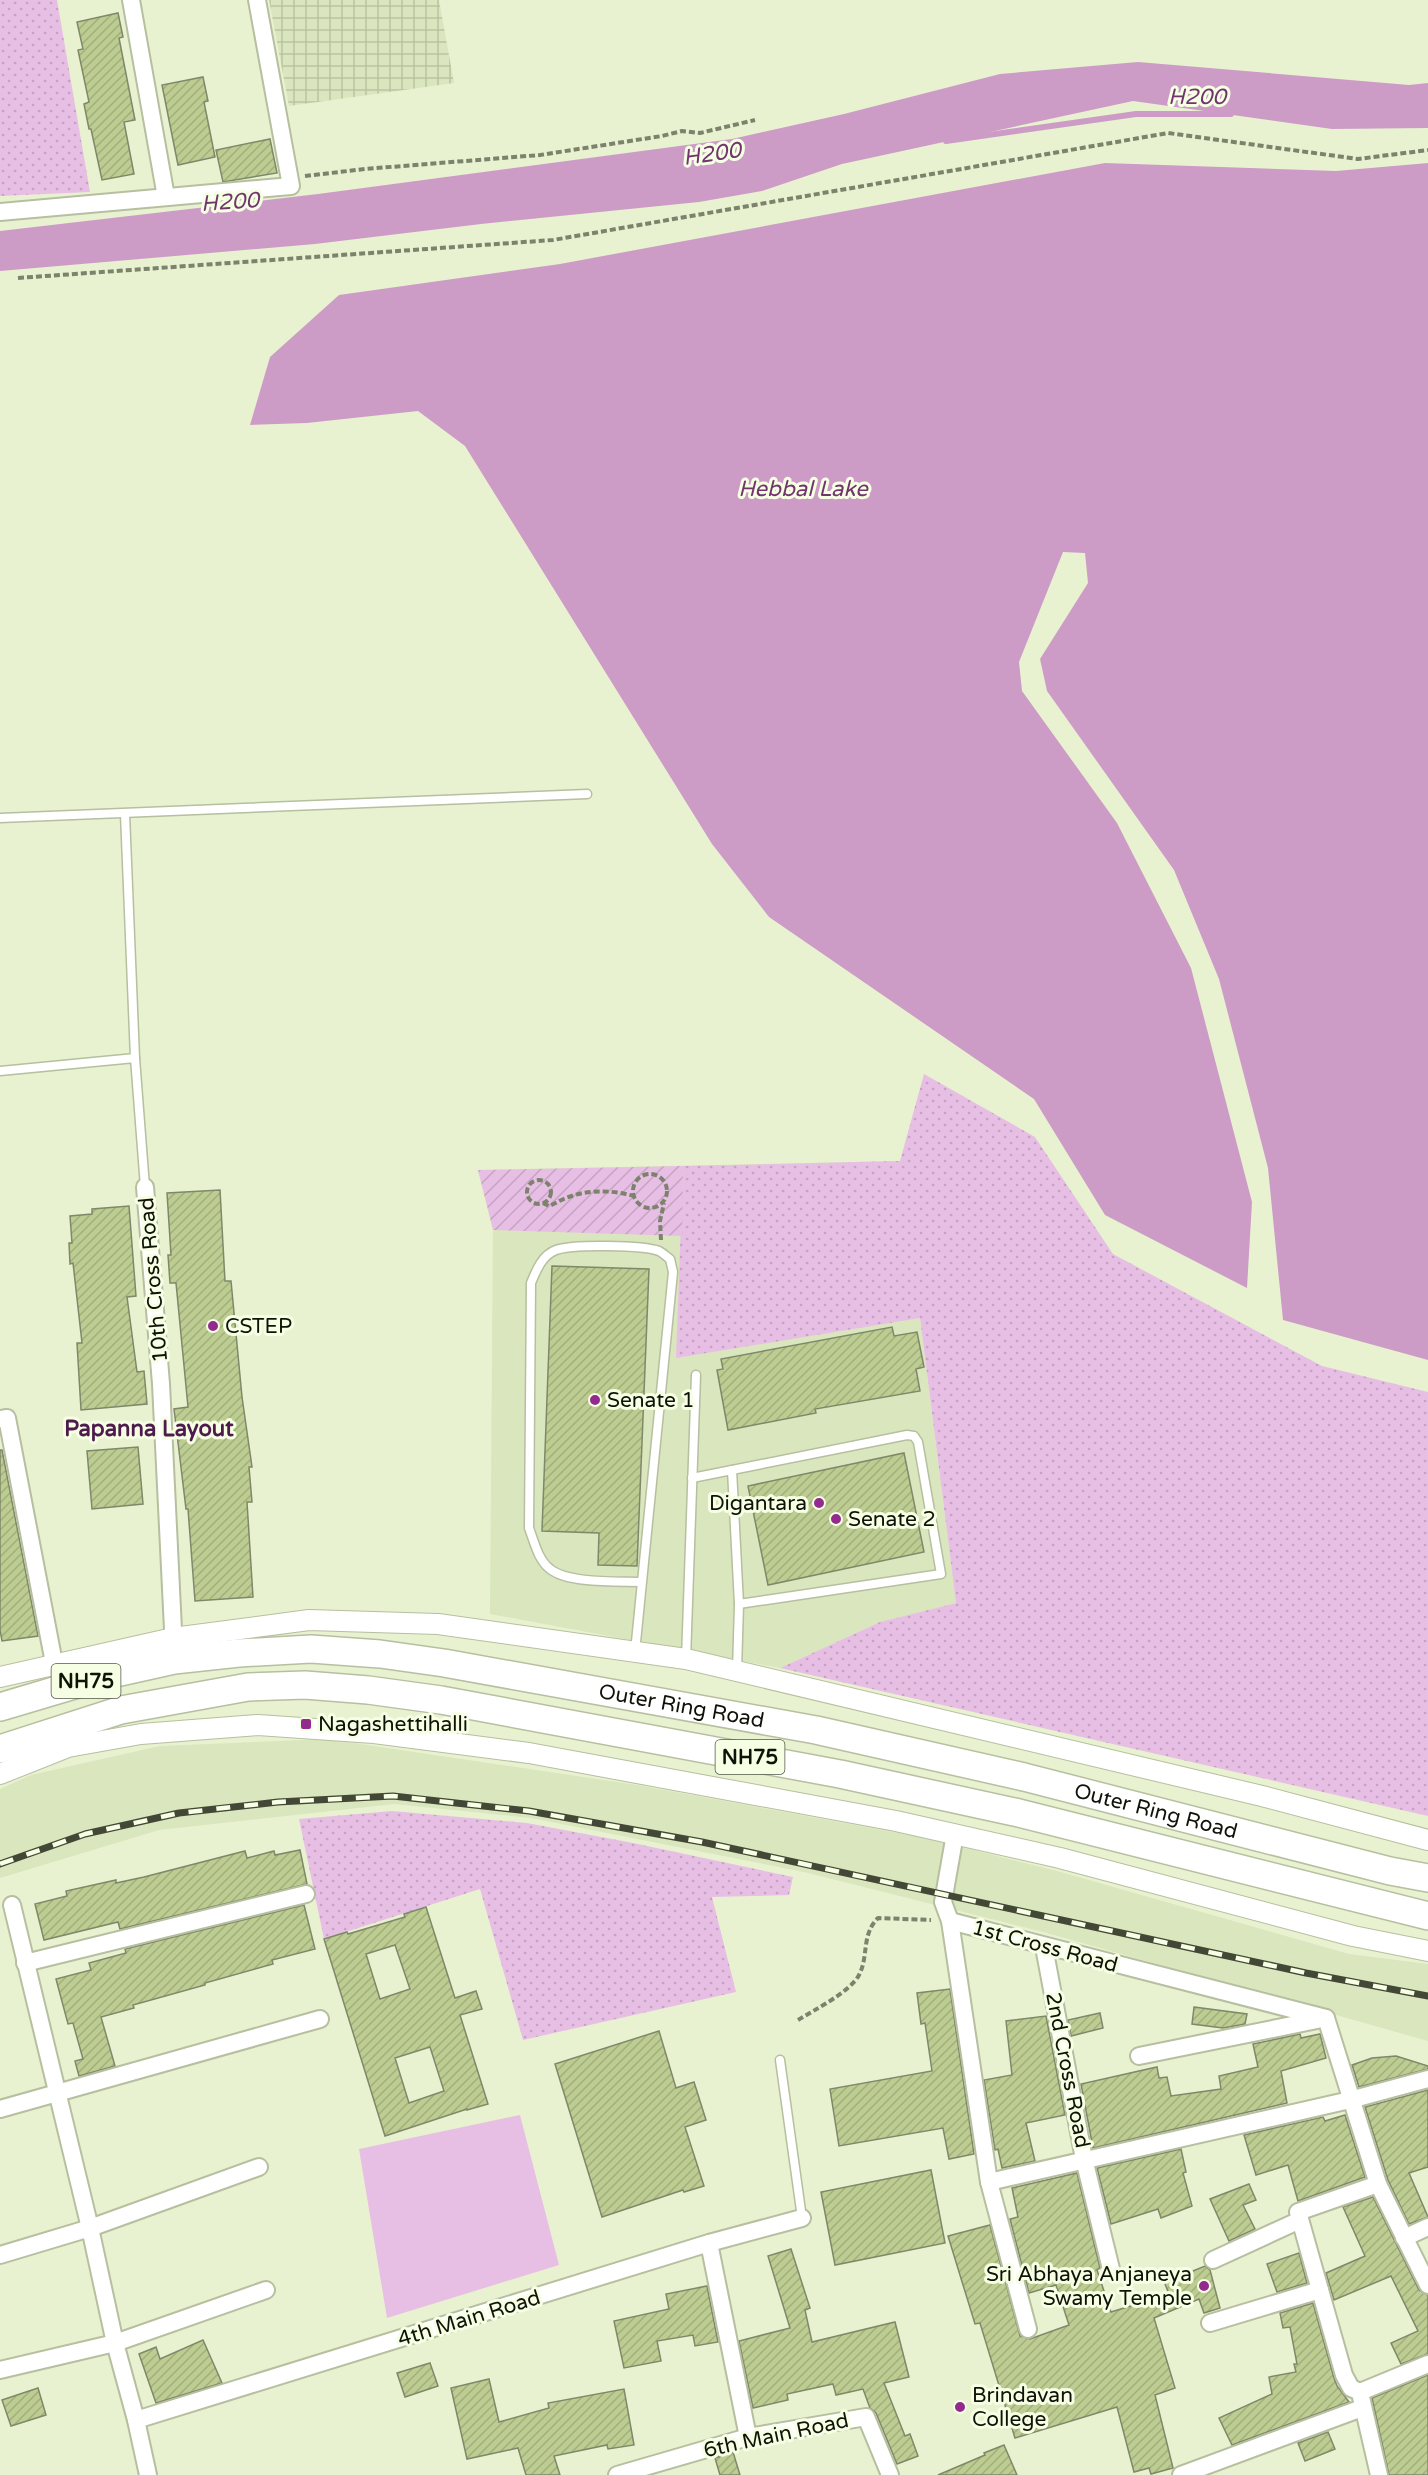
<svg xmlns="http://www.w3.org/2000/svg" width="1428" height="2475" font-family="'Varela Round',sans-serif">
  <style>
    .built { fill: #dae6bd }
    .industrial { fill: url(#industrial-grid) }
    .grass { fill: url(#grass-dots) }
    .park { fill: #e8bfe4 }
    .garden { fill: url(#garden-furrows) }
    .water { fill: #cc9cc7 }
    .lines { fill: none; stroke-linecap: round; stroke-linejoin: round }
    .stream { stroke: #cc9cc7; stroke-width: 6 }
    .building { fill: url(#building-hatch); stroke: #7f8869; stroke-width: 1.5; fill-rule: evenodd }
    .service-casing { stroke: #b6bf9f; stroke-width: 11 }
    .minor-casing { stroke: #b6bf9f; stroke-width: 20 }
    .tertiary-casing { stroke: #b6bf9f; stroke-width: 22 }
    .trunk-casing { stroke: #b6bf9f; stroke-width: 30 }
    .path { stroke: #7c826c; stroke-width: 4; stroke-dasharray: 6 3; stroke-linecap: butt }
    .service { stroke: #fff; stroke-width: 8 }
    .minor { stroke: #fff; stroke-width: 16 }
    .tertiary { stroke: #fff; stroke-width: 20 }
    .trunk { stroke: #fff; stroke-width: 27 }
    .rail-casing { stroke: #424736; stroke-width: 7 }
    .rail { stroke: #f6fee3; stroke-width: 4.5; stroke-dasharray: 14; stroke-linecap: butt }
    .poi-dot { fill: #932a8e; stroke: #f6fee3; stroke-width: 2 }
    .labels { text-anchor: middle; stroke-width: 6; stroke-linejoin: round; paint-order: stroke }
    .shield { fill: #f6fee3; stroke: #545949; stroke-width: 1.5 }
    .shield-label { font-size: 20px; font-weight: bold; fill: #0f1207 }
    .street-label { font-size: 21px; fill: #0f1207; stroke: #f6fee3 }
    .poi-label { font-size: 21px; fill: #0f1207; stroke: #f6fee3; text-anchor: start }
    .water-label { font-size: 22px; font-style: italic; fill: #70366c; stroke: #f6fee3 }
    .neighbourhood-label { font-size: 22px; font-weight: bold; fill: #4e1c4c; stroke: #f6fee3 }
  </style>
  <defs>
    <pattern id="industrial-grid" width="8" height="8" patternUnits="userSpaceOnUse" patternTransform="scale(1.5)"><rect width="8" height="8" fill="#dae6bd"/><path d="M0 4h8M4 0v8" fill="none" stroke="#bac4a1"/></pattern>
    <pattern id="grass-dots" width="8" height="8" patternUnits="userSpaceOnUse" patternTransform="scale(1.5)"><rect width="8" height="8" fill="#e8bfe4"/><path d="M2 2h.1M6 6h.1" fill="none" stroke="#c6a3c2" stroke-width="1.8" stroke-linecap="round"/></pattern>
    <pattern id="garden-furrows" width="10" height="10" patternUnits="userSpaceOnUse" patternTransform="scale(1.5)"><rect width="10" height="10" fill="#e8bfe4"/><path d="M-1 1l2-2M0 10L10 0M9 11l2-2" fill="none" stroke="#c6a3c2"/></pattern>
    <pattern id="building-hatch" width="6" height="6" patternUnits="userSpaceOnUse" patternTransform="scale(1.5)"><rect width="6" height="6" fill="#bdcd92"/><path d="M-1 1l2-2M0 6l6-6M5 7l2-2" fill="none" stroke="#a1af7c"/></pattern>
  </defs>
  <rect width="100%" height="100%" fill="#e8f2d0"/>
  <g class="built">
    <path d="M900,1161l56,442 -76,19 -100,46 -290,-54 3,-384 -15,-60z"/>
    <path d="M327,1739l310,46 284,52 136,34 292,83 79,10v77l-381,-108 -243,-61 -273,-54 -137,-14 -235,26 -159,48v-89l31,-14 129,-29z"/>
  </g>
  <path class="industrial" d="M269,0h170l15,83 -165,23z"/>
  <g class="grass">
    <path d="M0,0h57l33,192 -90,4z"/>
    <path d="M924,1074l111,63 78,117 209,112 106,26v424l-648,-148 100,-46 76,-19 -36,-285 -244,40 7,-192 217,-5z"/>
    <path d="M392,1811l135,12 106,20 160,34 -4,18 -77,2 24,95 -213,48 -43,-151 -156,50 -25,-120z"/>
  </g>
  <path class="park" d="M520,2115l39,150 -172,53 -28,-169z"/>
  <path class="garden" d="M683,1166l-1,70 -189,-6 -15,-60z"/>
  <g class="water">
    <path d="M1138,62l271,23 19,-2v45l-96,1 -199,-28 -291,63 -80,27 -63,11 -218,22 -166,20 -315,27v-40l318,-37 414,-55 112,-25 156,-40z"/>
    <path d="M1105,163l231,8 92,-8v1197l-145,-40 -15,-152 -49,-189 -45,-109 -127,-179 -7,-32 48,-76 -3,-30 -22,-1 -44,110 3,29 95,132 74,145 61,234 -5,86 -142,-73 -71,-116 -265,-182 -57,-73 -247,-398 -47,-35 -111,12 -57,2 20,-68 69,-62 221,-31z"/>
  </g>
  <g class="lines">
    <path class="stream" d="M946,141l190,-27h95"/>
  </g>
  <g class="building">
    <path d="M118,13l5,24 -4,1 16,82 -11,2 10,52 -32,6 -11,-51h-2l-5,-25 5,-2 -11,-52 5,-1 -6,-27z"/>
    <path d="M203,77l5,24 -4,1 11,55 -37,8 -16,-80z"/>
    <path d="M270,139l7,34 -54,9 -7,-32z"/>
    <path d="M220,1190l5,91h6l11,116 10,70h-3l3,35h-5l6,95 -58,4 -7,-92h-2l-12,-100 14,-2 -12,-124h-6l-2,-28h3l-4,-62z"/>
    <path d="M129,1206l7,90 -9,1 10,75 7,-1 3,33 -66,6 -4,-67h5l-9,-80 -3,1 -1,-21h3l-2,-27 22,-2v-5z"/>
    <path d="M552,1266l97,3 -12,297 -39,-1 1,-32 -57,-2z"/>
    <path d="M892,1327l2,9 23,-4 7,35 -8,2 4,22 -105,18 1,4 -88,17 -11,-60 6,-1 -2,-10z"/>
    <path d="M138,1447l5,57 -51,5 -5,-58z"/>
    <path d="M0,1450h2l36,186 -36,5 -2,-11z"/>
    <path d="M904,1453l20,99 -156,33 -20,-99z"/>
    <path d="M300,1850l7,34 -187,45 -2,-7 -74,18 -9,-36 32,-8 -1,-5 50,-11v3l28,-6 101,-26 2,7 27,-7 1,4z"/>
    <path d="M304,1905l11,44 -43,11 1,4 -68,19v2l-72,20 1,3 -33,9 14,49 -36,10 -4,-15 8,-2 -10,-36 -5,1 -12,-45 35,-9 -2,-7 37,-10 -1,-4z"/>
    <path d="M426,1907l29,91 21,-7 6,18 -22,6 28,89 -21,6v-1l-82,27 -61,-197 23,-7 1,2 57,-17 -1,-3zM395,1945l15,44 -30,10 -14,-45zM430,2047l14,44 -35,12 -14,-45z"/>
    <path d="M950,1989l24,165 -25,5 -6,-31 -104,18 -9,-57 102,-18 -7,-48 -4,1 -4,-31z"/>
    <path d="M1194,2007l53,7 -2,10 -22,4 -31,-4z"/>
    <path d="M1100,2013l3,15 -32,8 -3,-16z"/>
    <path d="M1046,2016l19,99 -39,8 9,38 -33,7 -4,-19 -3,1 -11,-70 28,-5 -6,-54z"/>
    <path d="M659,2031l17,57 18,-6 12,38 -21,7 19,59 -20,6 -1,-2 -81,27 -47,-153z"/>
    <path d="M1300,2034l1,4 19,-4 6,24 -45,13 6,32 -194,45 -12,-64 76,-17 2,11 8,-1 4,19 50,-7 -2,-13 39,-9 -5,-23z"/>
    <path d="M1396,2056l32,10v3l-69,18 -7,-22 20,-7z"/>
    <path d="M1428,2090v77l-19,6 19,44 -19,7 -21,-44 -23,-73z"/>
    <path d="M1345,2115l20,62 -67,24 -10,-36 -32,10 -12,-40 79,-18 2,4z"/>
    <path d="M1181,2149l5,23 -3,1 9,33 -31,12 -3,-9 -47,15 -14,-56z"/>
    <path d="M931,2170l14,73 -110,22 -14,-73z"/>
    <path d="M1077,2173l23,95 -3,2 14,42 58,-18 -6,-15 18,-8 2,4 22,-9 5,4 10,38 -16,5 -5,-14 -45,19 21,70 -20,7 18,73 -22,6 -2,-6 -15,4 -17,-65 -102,31 -35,-115 -5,1 -27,-88 42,-11 30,111 10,3 39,-14 -13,-40 -27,8 -19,-74 8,-2 -6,-29z"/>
    <path d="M1249,2184l7,16 -13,5 12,24 -26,12 -19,-42z"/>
    <path d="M1373,2197l46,93 9,5v59l-27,10 -10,-21 27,-12 -27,-55 -57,24 -8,-27 39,-17 -22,-49z"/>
    <path d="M791,2249l19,59 -5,2 7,32 83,-20 14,55 -25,6 21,53 5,-2 8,22 -21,8 -21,-51 -6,-5 -7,-19 -27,6 -3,-11 -46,10 1,6 -35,8 -14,-67 51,-13 -22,-72z"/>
    <path d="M1299,2253l8,30 -30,9 -10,-28z"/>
    <path d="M707,2286l11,56 -23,4 -2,-11 -36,6 4,20 -37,7 -10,-47 55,-12 -3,-15z"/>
    <path d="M1313,2303l21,75 3,8 12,16 -117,43 -13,-27 53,-24 -3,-17 27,-5 -2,-8h3l-7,-37 -7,1 -3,-15z"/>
    <path d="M203,2340l19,43 -66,20 -17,-49 17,-7 4,12z"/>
    <path d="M430,2363l8,23 -33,11 -8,-24z"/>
    <path d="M1428,2375v100h-39l-17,-77z"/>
    <path d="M489,2379l10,43 50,-14 -1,-5 76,-14 10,56 -26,4 -1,-4 -53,11 6,19h-34l-8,-27 -51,11 -16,-71z"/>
    <path d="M38,2388l8,27 -35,11 -9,-26z"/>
    <path d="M1328,2432l7,17 -30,12 -7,-18z"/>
    <path d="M1004,2445l13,30h-79l47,-20 -1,-2z"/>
    <path d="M733,2452l7,23h-20l-5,-17z"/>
  </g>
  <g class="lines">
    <g class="service-casing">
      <g id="service">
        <path d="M125,814l10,244"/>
        <path d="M0,818l587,-24"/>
        <path d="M0,1071l135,-13 10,129"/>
        <path d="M732,1470l7,134"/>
        <path d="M692,1478l215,-43 7,1 4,6 23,132 -202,30 -2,67"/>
        <path d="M635,1652l38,-380 -3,-13c-3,-2 -7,-6 -11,-8 -16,-6 -87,-7 -103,-1 -14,5 -20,21 -25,33l-2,245c5,13 9,32 21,41 19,15 68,12 92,13"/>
        <path d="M686,1659l10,-284"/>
        <path d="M780,2060l22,158"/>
      </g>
    </g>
    <g class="minor-casing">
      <g id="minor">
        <path d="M131,0l35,197"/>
        <path d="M0,212l291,-26 -34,-186"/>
        <path d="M145,1187l16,197 13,266"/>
        <path d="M0,1419l7,-1 47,245"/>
        <path d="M955,1834l-12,68 7,19 39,261 39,147"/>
        <path d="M12,1905l78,323 25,115 21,77 12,55"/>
        <path d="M950,1921l376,97"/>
        <path d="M1044,1947l40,212 27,110"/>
        <path d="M25,1963l281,-69"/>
        <path d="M1326,2018l52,166 50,101"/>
        <path d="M1139,2056l183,-37"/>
        <path d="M0,2109l320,-90"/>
        <path d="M989,2182l361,-82 78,-21"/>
        <path d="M1404,2238l24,-11"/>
        <path d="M709,2243l39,194"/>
        <path d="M0,2255l90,-27 169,-61"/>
        <path d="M1213,2260l87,-40"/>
        <path d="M1210,2323l110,-33"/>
        <path d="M0,2370l115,-27 151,-53"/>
        <path d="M1360,2392l-9,-4 -7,-13 -46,-163 80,-28"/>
        <path d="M1360,2392l68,-28"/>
        <path d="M1361,2397l18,78"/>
        <path d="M136,2420l573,-177 93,-25"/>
        <path d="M617,2475l131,-38 118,-20 24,58"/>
        <path d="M1181,2475l181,-67"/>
      </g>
    </g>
    <g class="tertiary-casing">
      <g id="tertiary">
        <path d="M0,1677l173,-39 136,-18 129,4 248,35 576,137 166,44"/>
        <path d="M0,1774l68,-27 73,-13 117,-9 116,8 155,20 367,68 164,37 293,78 75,15"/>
      </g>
    </g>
    <g class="trunk-casing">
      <g id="trunk">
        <path id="s1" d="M0,1707l111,-33 63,-14 65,-7 72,-4 69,5 64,9 372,67 208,47 366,94 38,7"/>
        <path d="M0,1749l121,-39 127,-23 57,-2 63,5 73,10 399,74 179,39 409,103"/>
      </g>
    </g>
    <g class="path">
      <path d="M305,176l60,-7 175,-14 122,-19 20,-5 18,2 55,-13"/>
      <path d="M18,278l535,-38 615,-107 190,26 70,-9"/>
      <circle cx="650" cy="1191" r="17"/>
      <circle cx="539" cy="1192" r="12"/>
      <path d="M543,1203l6,3c6,-2 11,-6 17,-8 22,-9 46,-8 68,-2"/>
      <path d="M661,1240l-1,-19 4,-18"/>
      <path d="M798,2020c16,-10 52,-28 61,-45 10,-19 2,-40 19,-57l53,2"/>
    </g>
    <use href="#service" class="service"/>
    <use href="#minor" class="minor"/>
    <use href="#tertiary" class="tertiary"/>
    <use href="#trunk" class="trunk"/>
    <g class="rail-casing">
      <path id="rail" d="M0,1864l85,-30 94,-21 99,-11 115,-6 136,15 173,31 604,131 122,23"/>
    </g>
    <use href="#rail" class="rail"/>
  </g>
  <g class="poi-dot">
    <circle cx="213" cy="1326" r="6"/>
    <circle cx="595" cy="1400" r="6"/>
    <circle cx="819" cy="1503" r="6"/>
    <circle cx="836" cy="1519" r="6"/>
    <rect x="300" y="1718" width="12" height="12" rx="3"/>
    <circle cx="1204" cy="2286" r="6"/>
    <circle cx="960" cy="2407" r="6"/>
  </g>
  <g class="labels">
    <g class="shield">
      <rect x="51.5" y="1664" width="69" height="34" rx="4.5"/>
      <rect x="715.5" y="1740" width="69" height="34" rx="4.5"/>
    </g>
    <g class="shield-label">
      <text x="86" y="1688">NH75</text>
      <text x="750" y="1764">NH75</text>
    </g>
    <g class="street-label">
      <text transform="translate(153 1280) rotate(-95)" y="7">10th Cross Road</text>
      <text dy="7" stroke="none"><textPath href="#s1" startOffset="693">Outer Ring Road</textPath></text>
      <text dy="7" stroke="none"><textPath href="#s1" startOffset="1179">Outer Ring Road</textPath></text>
      <text transform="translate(1045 1946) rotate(15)" y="7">1st Cross Road</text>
      <text transform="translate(1068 2070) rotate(79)" y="7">2nd Cross Road</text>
      <text transform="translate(469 2318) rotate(-17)" y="7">4th Main Road</text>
      <text transform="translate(776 2435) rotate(-12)" y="7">6th Main Road</text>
    </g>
    <g class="poi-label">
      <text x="225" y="1333">CSTEP</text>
      <text x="607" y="1407">Senate 1</text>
      <text x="807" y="1510" text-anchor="end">Digantara</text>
      <text x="848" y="1526">Senate 2</text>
      <text x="318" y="1731">Nagashettihalli</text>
      <text x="1192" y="2281" text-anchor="end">Sri Abhaya Anjaneya<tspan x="1192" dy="24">Swamy Temple</tspan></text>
      <text x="972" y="2402">Brindavan<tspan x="972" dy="24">College</tspan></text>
    </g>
    <g class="water-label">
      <text x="1197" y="104">H200</text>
      <text transform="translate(712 153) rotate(-8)" y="8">H200</text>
      <text transform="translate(230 201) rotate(-4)" y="8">H200</text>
      <text x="803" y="496">Hebbal Lake</text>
    </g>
    <g class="neighbourhood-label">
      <text x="149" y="1436">Papanna Layout</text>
    </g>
  </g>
</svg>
